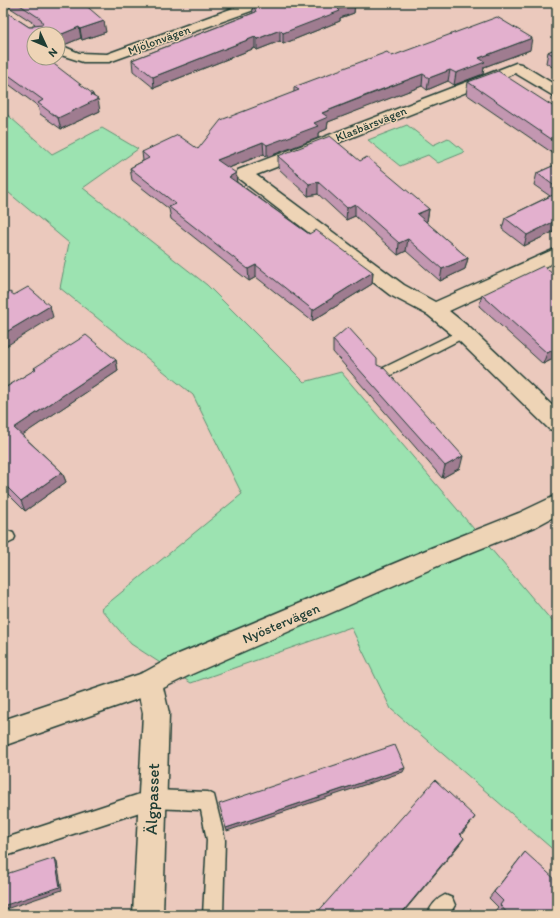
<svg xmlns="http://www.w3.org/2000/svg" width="560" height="918" font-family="Itim,sans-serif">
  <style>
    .green { fill: #9ce3b1; stroke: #5e9072 }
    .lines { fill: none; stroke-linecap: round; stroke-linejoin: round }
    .lane-casing { stroke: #1f3d34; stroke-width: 3 }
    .street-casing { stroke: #1f3d34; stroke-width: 3 }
    .secondary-casing { stroke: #1f3d34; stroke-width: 3 }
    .lane { fill: #eed4b6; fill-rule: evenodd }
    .street { fill: #eed4b6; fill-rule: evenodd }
    .secondary { fill: #eed4b6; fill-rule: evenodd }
    .wall { fill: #c397b1; stroke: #1f3d34 }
    .shaded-wall { fill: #9f7b90; stroke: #1f3d34 }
    .building { fill: #e3b0ce; stroke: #1f3d34 }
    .labels { text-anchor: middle; stroke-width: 3; stroke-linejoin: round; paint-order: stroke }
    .far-street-label { font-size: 12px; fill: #1f3d34; stroke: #eed4b6 }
    .street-label { font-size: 14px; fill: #1f3d34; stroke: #eed4b6 }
    .near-street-label { font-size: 17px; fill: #1f3d34; stroke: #eed4b6 }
  </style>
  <rect width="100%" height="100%" fill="#ebc9bd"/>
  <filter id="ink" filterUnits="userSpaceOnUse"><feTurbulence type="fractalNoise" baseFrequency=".025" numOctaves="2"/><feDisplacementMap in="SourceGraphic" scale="8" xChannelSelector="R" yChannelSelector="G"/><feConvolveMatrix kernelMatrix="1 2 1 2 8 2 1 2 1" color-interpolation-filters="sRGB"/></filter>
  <g filter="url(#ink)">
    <g class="green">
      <path d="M3,111l49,43 50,-26 36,21 -55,39 124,97 97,97 37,-10 216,255v226l-166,-144 -40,-82 -160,56 -60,-39 -30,-35 141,-115 -49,-99 -133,-107 9,-45 -66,-55z"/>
      <path d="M407,125l26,20 15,-7 17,14 -27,11 -10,-8 -28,11 -32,-26z"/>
    </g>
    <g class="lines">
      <g class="lane-casing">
        <g id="lane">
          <path d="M463,329l4,1 2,3 -2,3 -80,41 -5,2 -5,-2 -1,-3 1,-3z"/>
          <path d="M8,531l5,2 2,4 -2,4 -10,5v-14z"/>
          <path d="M152,790l56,2 6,3 11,45 -2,75h-20l4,-75 -6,-30 -49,-2 -149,49v-18z"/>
          <path d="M445,895l7,3 3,7 -6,10h-22c4,-9 9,-16 18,-20z"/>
        </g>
      </g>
      <g class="street-casing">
        <g id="street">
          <path d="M247,3h20l-2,3 -156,56h-26l-25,-8v-10l21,9 28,1z"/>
          <path d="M516,63l5,1 36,22v11l-5,-2 -37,-22 -259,102 148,110 31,17 122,-54v13l-108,50 21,17 87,82v21l-8,-2 -93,-91 -28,-23 -38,-20 -152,-117 -2,-4 2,-4z"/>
          <path d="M149,671l9,3 4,9 7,30 -6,202h-30l10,-202 -7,-30 4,-9z"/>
        </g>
      </g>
      <g class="secondary-casing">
        <path id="secondary" d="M557,495v20l-22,12 -88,35 -255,112 -43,21 -146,51v-26l140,-47 31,-17 257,-108 88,-35z"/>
      </g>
      <use href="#lane" class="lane"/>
      <use href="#street" class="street"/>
      <use href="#secondary" class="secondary"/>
    </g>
    <g class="wall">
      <path d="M3,3h80l23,29 -24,8 -1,-2 -17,7 -6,-2v-9h-24v24l60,38 6,15 -39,18 -21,-15 -2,-8 -35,-26v-70l26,17h4l2,-3 -26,-17 -6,-1z"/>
      <path d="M252,3h103l-1,10 -14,5v3l-57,23 -3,-3 -23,9 -2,-2 -101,40 -21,-17 -1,-11 121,-47z"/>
      <path d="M557,48v22l-11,-7 2,-11z"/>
      <path d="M530,50l-46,17 -1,7 -29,11 -6,-4 -21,9 -5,-4 -56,21 -38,15 -1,7 -9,4v5l-51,19 -3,-3 -35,14 8,14 72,52 64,38 -1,12 -60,37 -56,-44 -7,4 -78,-62 -2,-10 -37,-29 -2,-12 13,-7 -1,-9 56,-3 96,-57v-5l98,-31z"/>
      <path d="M468,82l89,27v47l-91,-62z"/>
      <path d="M278,156l82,5 69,48 -2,12 -1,1 42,36 -3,11 -25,12 -34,-30 -8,4 -43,-39 -9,4 -28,-26 -10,2 -30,-28z"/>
      <path d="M557,164v66l-33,16 -22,-17 3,-11 45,-22 -16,-11 3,-12z"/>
      <path d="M482,295l75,62 -14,7 -64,-58z"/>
      <path d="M333,340l44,25 83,103 -18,10 -109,-126z"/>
      <path d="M116,360l2,11 -96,64 40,37 4,10 -41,29 -22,-22v-100l32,-19 -1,-2z"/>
      <path d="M525,852l32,63h-58l-4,-4 3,-4 -9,-9z"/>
    </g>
    <g class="shaded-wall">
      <path d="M355,3l-1,10 -14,5v3l-57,23v-11l55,-24z"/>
      <path d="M104,21l2,11 -24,8 -2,-11z"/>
      <path d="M79,27l2,11 -17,7 -2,-11z"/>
      <path d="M280,30v11l-23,9v-11z"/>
      <path d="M255,37v11l-101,40 -1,-11z"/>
      <path d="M532,38l-2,12 -46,17 -1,7 -29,11 2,-12 23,-15z"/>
      <path d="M450,70l-2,11 -21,9 2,-12z"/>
      <path d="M423,74l-1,12 -94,36 -1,7 -9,4v5l-51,19v-12l47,-22 8,-10z"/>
      <path d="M93,94l1,7 4,-2 2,12 -39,18 -3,-11z"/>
      <path d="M263,142l1,12 -46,18 -1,-12z"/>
      <path d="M236,173l1,12 -8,-8z"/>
      <path d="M318,182v12l-10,2 1,-12z"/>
      <path d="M355,204v12l-9,4 1,-12z"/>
      <path d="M429,209l-2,12 -11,5 1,-12z"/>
      <path d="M557,220v10l-33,16 3,-11z"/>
      <path d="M408,239l-2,12 -8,4 1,-12z"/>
      <path d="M468,258l-3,11 -25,12 2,-12z"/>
      <path d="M256,265v12l-7,4 -1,-12z"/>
      <path d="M373,272l-1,12 -60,37 1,-11z"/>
      <path d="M50,306l3,11 -50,31v-14z"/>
      <path d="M557,348v9l-14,7 4,-11z"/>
      <path d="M116,360l2,11 -100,67 -4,-10z"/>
      <path d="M463,456l-3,12 -18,10 3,-12z"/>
      <path d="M62,472l4,10 -41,29 -4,-10z"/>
      <path d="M405,768l-2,4 -176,59 -1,-3z"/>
      <path d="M475,817l-5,7 -14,17 4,-7z"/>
      <path d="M464,838l-4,6 -59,71h-1z"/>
      <path d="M55,858l2,4 5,28 -59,20v-4z"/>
    </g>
    <g class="building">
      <path d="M17,3h66l21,18 -24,8 -1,-2 -17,7 -7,-2v2h-21v11l-3,2 3,2v9h12l47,36 -2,1 7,4 -40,19 -20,-15 5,-3 -40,-29v-61l26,17h4v-2l10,-1 -2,-5z"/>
      <path d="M253,3h101l-16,6 2,2 -57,22 -3,-3 -23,9 -2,-2 -102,40 -21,-17 124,-48z"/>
      <path d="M497,17l35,21 -53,20 6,4 -29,11 -6,-3 -21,8 -6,-4 -56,21 -45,18 6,4 -14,6 4,3 -51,19 -4,-3 -46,18 19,13 -7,4 80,57 7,-4 57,42 -60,38 -57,-45 -8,4 -79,-62 7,-3 -46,-36 19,-10 -7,-6 36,-17 20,14 23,-29 78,-30 -5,-3 93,-35 5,4z"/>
      <path d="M557,48v9l-9,-5z"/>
      <path d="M498,71l59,38v34l-89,-61z"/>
      <path d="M330,136l30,25 7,-4 62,52 -12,5 51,44 -26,11 -34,-30 -9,4 -44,-39 -8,4 -29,-26 -9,2 -31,-28z"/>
      <path d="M557,164v24l-20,-15z"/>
      <path d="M557,193v27l-30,15 -22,-17z"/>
      <path d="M543,266l10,8 4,-2v76l-10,5 -65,-58z"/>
      <path d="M28,287l22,19 -47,28v-38l7,-4 4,3z"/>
      <path d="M348,327l29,32v6l7,3 79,88 -18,10 -112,-126z"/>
      <path d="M86,335l30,25 -102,68 48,44 -41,29 -18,-18v-94l33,-20 -2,-1z"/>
      <path d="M395,745l10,23 -179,60 -7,-24z"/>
      <path d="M435,780l40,37 -15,17 4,4 -64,77h-85z"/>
      <path d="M525,852l32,29v34h-48l-9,-10 3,-4 -9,-9z"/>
      <path d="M55,858l5,29 -57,19v-31z"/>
    </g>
  </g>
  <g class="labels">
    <g class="far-street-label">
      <text transform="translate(159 40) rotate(-20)" y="4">Mjölonvägen</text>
      <text transform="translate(371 124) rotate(-22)" y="4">Klasbärsvägen</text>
    </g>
    <g class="street-label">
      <text transform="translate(281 623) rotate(-23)" y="5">Nyöstervägen</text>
    </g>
    <g class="near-street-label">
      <text transform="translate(152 799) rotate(-88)" y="6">Älgpasset</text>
    </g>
  </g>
  <rect width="560" height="918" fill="none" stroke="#eed4b6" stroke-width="16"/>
  <rect x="8" y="8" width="544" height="902" fill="none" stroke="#1f3d34" stroke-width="1.5" filter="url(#ink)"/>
  <g transform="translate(46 46) rotate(134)"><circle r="19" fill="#eed4b6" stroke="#9b9882"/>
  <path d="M0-3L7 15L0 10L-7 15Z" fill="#1f3d34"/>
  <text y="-6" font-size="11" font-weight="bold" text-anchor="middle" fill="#1f3d34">N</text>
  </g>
</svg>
